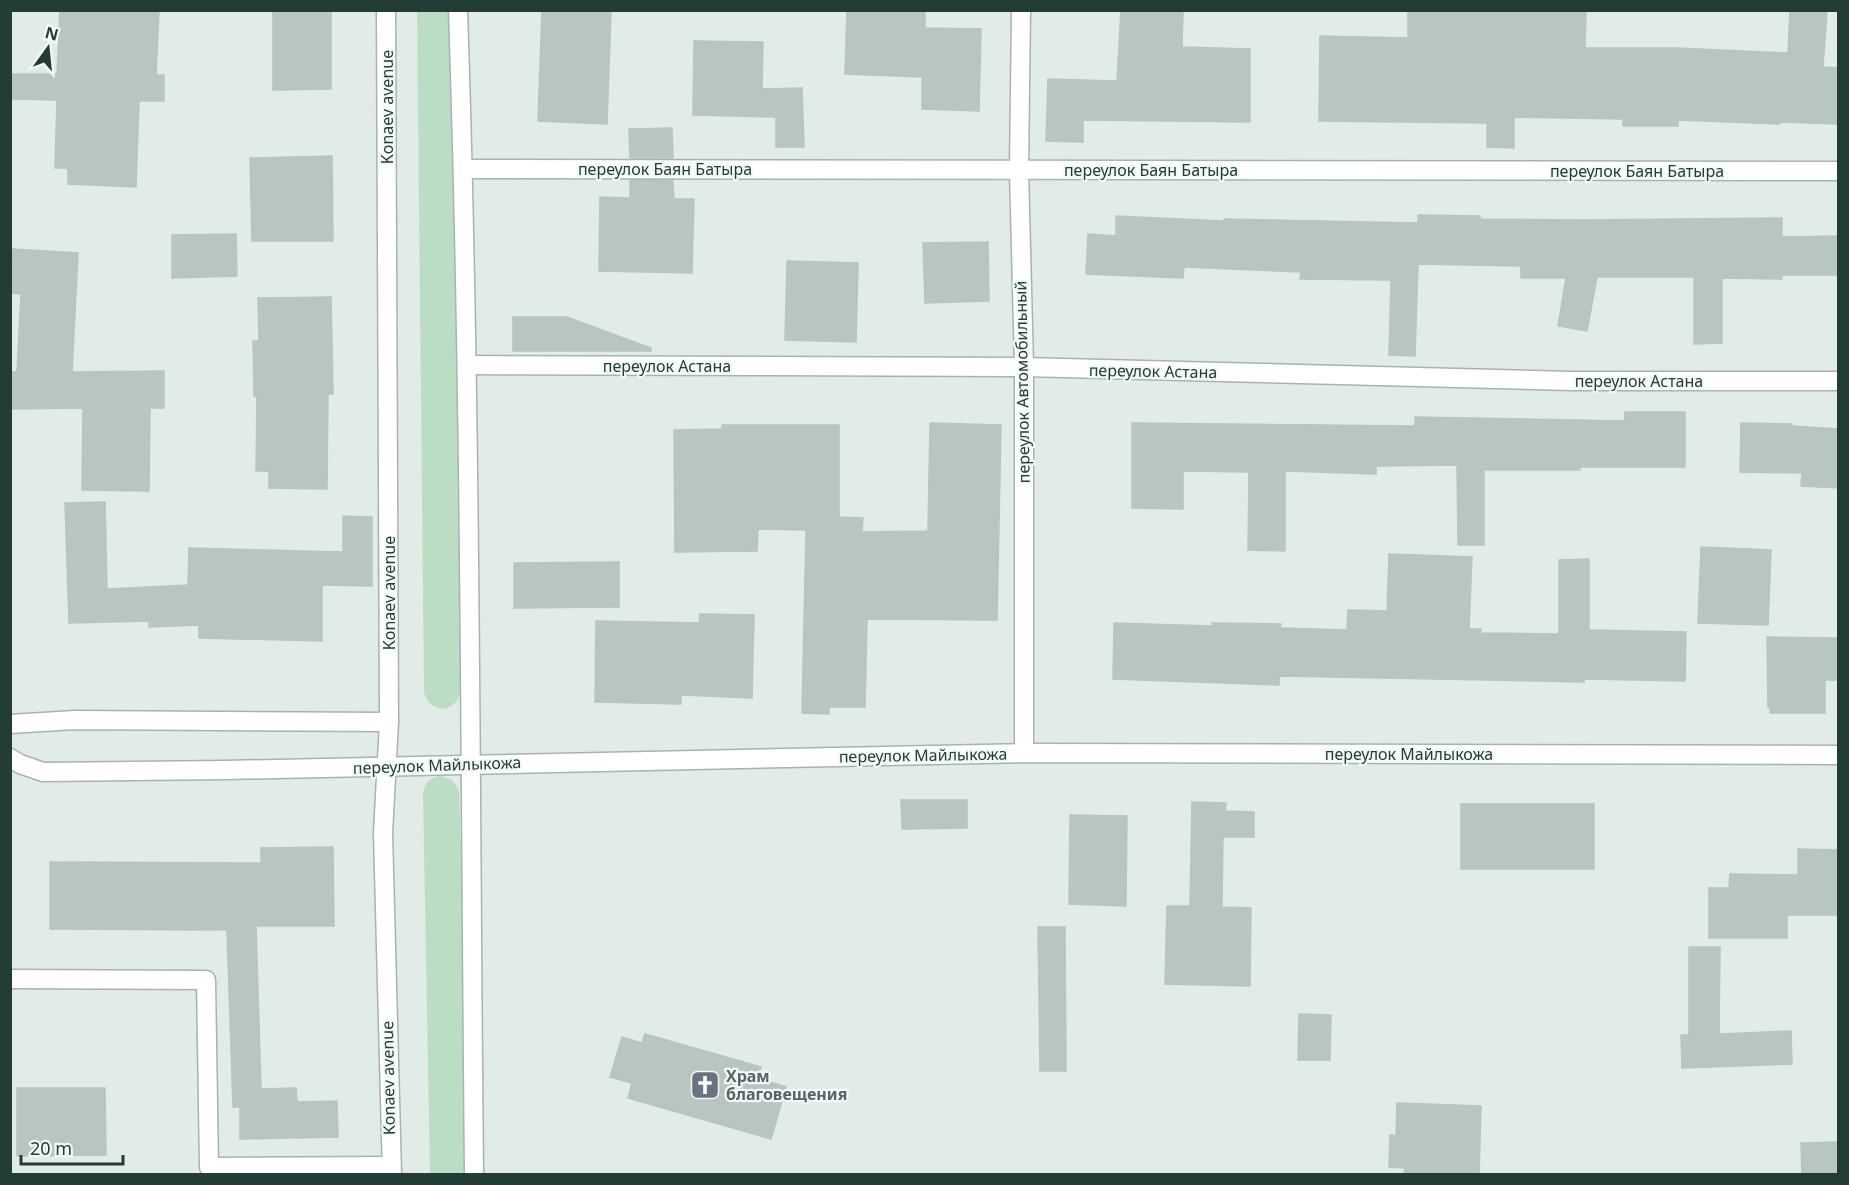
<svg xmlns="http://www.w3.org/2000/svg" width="1849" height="1185" font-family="'Noto Sans',sans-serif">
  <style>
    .green { fill: #bbddc3 }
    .building { fill: #b7c7c0; stroke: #b4c6be; stroke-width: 1.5 }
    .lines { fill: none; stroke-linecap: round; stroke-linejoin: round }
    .street-casing { stroke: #a5b4ae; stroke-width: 21 }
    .street { stroke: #fff; stroke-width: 18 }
    .labels { text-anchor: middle; stroke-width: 4.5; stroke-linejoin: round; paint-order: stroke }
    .street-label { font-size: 16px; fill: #223d35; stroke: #f3f9f5 }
    .worship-label { font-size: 16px; font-weight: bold; fill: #5b616d; stroke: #f3f9f5; text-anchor: start }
  </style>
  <rect width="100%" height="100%" fill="#e2ece7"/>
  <g class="green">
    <path d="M417,11h39l6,675c-2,6 -3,14 -8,18 -12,11 -28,1 -30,-12z"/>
    <path d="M441,776l11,4 7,10 12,384h-41l-7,-380c1,-11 7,-17 18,-18z"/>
  </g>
  <g class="building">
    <path d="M60,10h99l-3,65h8v26h-25l-3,86 -68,-3v-16h-13l2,-68 -47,-1v-25h47z"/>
    <path d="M273,10h58v79l-58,1z"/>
    <path d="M542,10h69l-4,114 -69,-3z"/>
    <path d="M847,10h78v18l56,1 -2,82 -57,-2v-32l-77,-3z"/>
    <path d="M1121,10h62l-1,37 68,2v73l-167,-2v22l-37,-1 2,-62 69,2z"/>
    <path d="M1408,10h178l-1,38h93l110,5 2,-43h37l-4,57 16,1v56l-59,-2 -1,2 -101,-4v6h-55v-7l-109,-2v31l-27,-1v-24l-168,-2 1,-85 88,2z"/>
    <path d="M694,41l69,1 -1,47 40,-1 2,59h-28v-30l-83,-2z"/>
    <path d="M672,128l1,30h-43l-1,-29z"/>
    <path d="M332,156l1,85h-81l-2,-83z"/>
    <path d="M630,180l43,1 1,18h20l-2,74 -93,-2 1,-74 30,1z"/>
    <path d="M1418,215l62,1v3l103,1 199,-2v19l57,-1v39h-57v4l-60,-1v65l-28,1v-67h-97l-10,54 -29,-5 8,-48h-45v-12l-103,-2 -3,92 -26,-1 2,-75 -91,-1 1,-7 -117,-5 -1,11 -97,-4 2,-40 28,2v-20l108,5v-2l194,4z"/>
    <path d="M236,234l1,42 -65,2v-43z"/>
    <path d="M988,242l1,59 -64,2 -2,-60z"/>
    <path d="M12,249l66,4 -6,119 92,-1v37h-14l-1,83 -67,-1 1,-82 -73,1v-37h7l4,-78 -11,-1z"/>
    <path d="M787,261l71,2 -2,79 -71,-2z"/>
    <path d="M331,297l2,97h-5l-1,95 -58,-1v-17h-13l1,-75h-3l-1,-55h6l-1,-43z"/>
    <path d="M513,317h54l84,31v3h-138z"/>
    <path d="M1625,412h60v55h-105v3h-96v75h-26l-1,-80 -81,1v8l-91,-3v80l-37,-1 1,-78 -66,-1v38l-51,-1v-85l283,3v-9l210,4z"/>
    <path d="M930,423l71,2 -4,195 -130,-1 -2,88h-36v7l-27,-1 4,-183 -48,-1 -1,22 -82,1 -1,-122 48,-1v-4h117v92l24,1 -1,14 66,-1z"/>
    <path d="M1741,423l51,1v2l47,3v59l-38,-2 1,-13 -62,-1z"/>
    <path d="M105,502l2,87 81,-4 1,-37 154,4v-36l29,1v69l-50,-1v56l-123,-3v-13l-50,2v-6l-80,2 -4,-120z"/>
    <path d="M1701,547l70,3 -3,75 -70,-2z"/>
    <path d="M1389,554l83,3 -3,72h12v4l78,1v-74l30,-1v71l97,2 -1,49 -101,-2v3l-305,-6v9l-166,-6 1,-56 98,3v-3l69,1 -1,4 67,2 1,-20 39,1z"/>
    <path d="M619,562v45l-105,1v-45z"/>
    <path d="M700,614l54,1 -2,83 -71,-3v9l-86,-2 1,-81 103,2z"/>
    <path d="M1767,637l72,1v42h-14v33h-55v-6h-2z"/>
    <path d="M901,800h66v28l-65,1z"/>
    <path d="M1192,802l34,1 -1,8 29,1v25h-31l-1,70 29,1 -1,78 -85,-2 2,-78h23z"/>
    <rect x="1461" y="804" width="133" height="65"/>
    <path d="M1070,815l57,1 -1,90 -57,-2z"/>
    <path d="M333,847l1,79h-78l5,163 35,-1 1,14 40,-1 1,36 -98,2v-32h-7l-6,-177 -177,-1v-67l211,1v-15z"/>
    <path d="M1798,849l41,1v65h-52v23h-78v-50h20l1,-14 68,1z"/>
    <path d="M1038,927h27l1,144h-26z"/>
    <path d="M1689,947h31l-1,87 72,-3 1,33 -110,4 -1,-33h8z"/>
    <path d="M1299,1014l32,1 -1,45h-32z"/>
    <path d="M645,1034l116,33 -4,11 29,9 -15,52 -143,-41 4,-15 -22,-6 12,-40 20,6z"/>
    <path d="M17,1088h88l1,67 -89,1z"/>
    <path d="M1397,1103l84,3 -2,68h-75l1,-6 -16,-1 1,-32 6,1z"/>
    <path d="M1839,1142v32h-37l-1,-31z"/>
  </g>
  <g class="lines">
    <g class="street-casing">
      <g id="street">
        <path d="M386,10l3,712 -6,111 9,341"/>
        <path d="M458,10c13,388 12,777 16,1164"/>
        <path d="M1021,10l-2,160 5,197v386"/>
        <path d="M464,169l1374,2"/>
        <path d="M467,365l557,2 547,14h267"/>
        <path d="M10,724l65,-4 314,2"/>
        <path d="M10,758l10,6 23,8 182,-2 799,-17 814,2"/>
        <path d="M10,979l196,1 3,187 181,-1"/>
      </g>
    </g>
    <use href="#street" class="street"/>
  </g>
  <defs>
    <g id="church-square" transform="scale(1.5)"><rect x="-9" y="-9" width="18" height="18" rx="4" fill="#6b7280" stroke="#f3f9f5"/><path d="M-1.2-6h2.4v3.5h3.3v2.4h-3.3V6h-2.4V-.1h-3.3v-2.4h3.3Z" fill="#fff"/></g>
  </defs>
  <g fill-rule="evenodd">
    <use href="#church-square" x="705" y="1085"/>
  </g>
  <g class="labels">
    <g class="street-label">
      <text transform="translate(387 107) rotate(-90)" y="6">Konaev avenue</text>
      <text x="665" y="175">переулок Баян Батыра</text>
      <text x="1151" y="176">переулок Баян Батыра</text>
      <text x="1637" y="177">переулок Баян Батыра</text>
      <text x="667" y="372">переулок Астана</text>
      <text transform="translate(1153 371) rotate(1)" y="6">переулок Астана</text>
      <text x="1639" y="387">переулок Астана</text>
      <text transform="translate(1022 382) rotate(-91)" y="6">переулок Автомобильный</text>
      <text transform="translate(389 593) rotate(-90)" y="6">Konaev avenue</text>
      <text x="1409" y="760">переулок Майлыкожа</text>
      <text transform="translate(923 755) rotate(-1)" y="6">переулок Майлыкожа</text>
      <text transform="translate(437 765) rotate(-2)" y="6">переулок Майлыкожа</text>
      <text transform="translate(388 1078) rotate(-91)" y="6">Konaev avenue</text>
    </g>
    <g class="worship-label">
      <text x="726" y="1082">Храм<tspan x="726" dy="18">благовещения</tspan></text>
    </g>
  </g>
  <rect width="1849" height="1185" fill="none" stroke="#223d35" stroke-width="24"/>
  <g transform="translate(48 48) rotate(15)" stroke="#f3f9f5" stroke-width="4.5" paint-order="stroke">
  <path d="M0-4.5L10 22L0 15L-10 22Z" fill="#223d35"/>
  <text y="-9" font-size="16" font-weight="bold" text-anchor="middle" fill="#223d35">N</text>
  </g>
  <path d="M21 1155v9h102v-9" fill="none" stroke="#223d35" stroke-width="3"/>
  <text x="30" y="1155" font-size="18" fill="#223d35" stroke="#f3f9f5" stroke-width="4.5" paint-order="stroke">20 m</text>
</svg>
